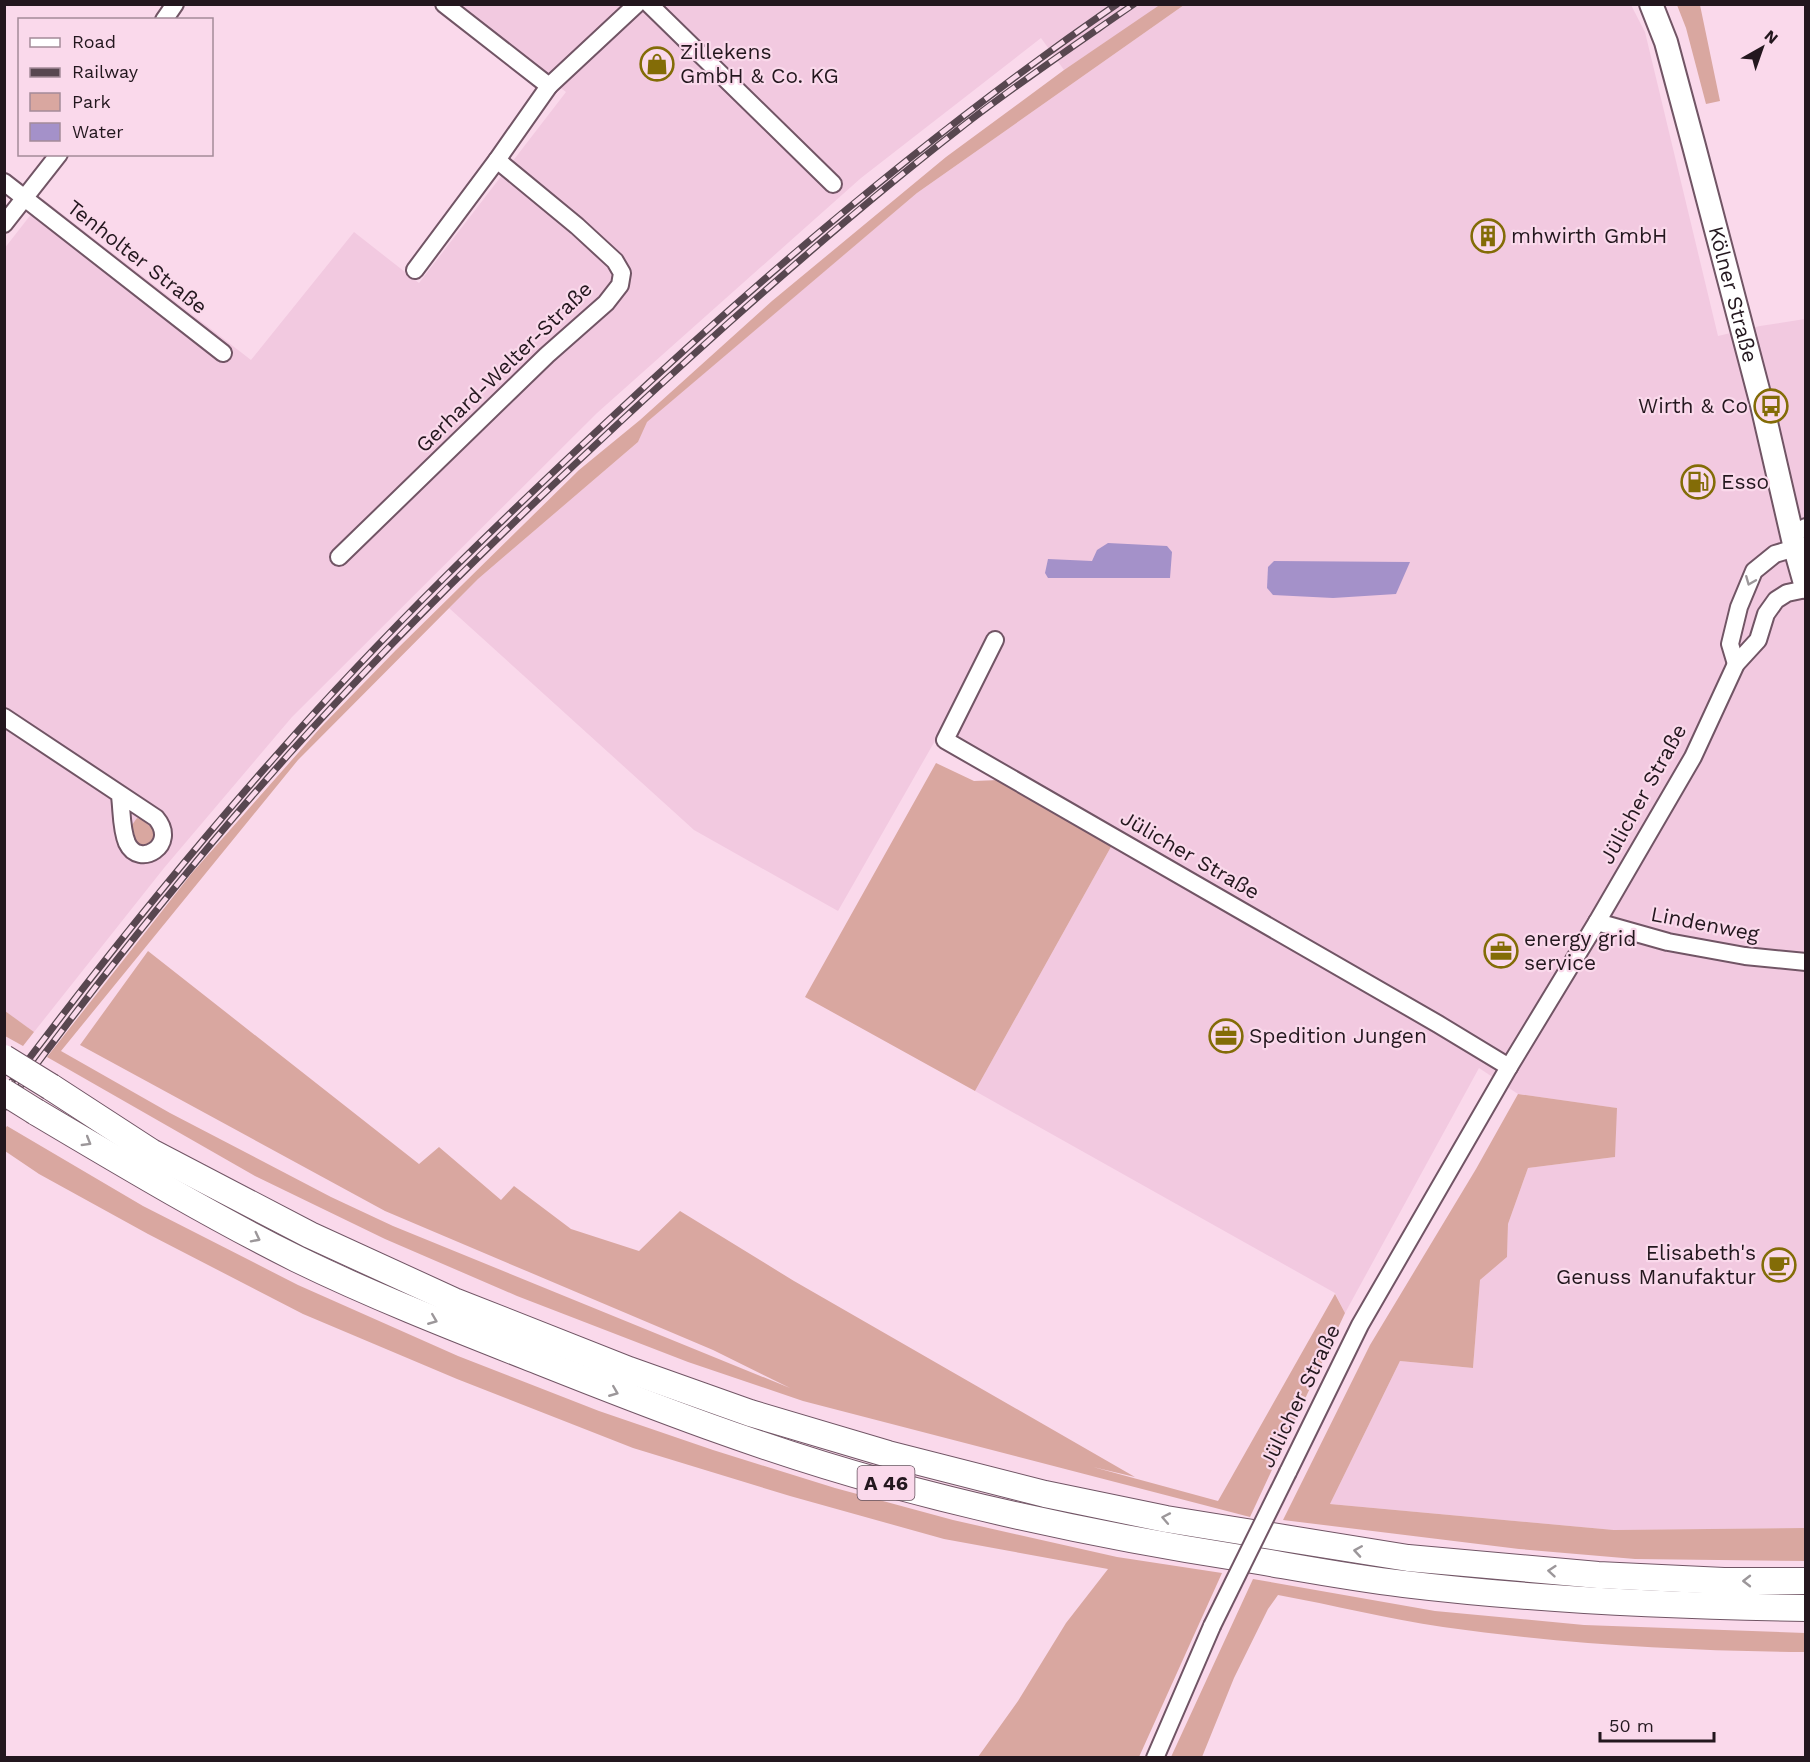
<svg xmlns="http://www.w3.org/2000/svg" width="1810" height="1762" font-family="'Work Sans',sans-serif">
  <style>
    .built { fill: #f2c9e0 }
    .green { fill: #d9a7a0 }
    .water { fill: #a491c9 }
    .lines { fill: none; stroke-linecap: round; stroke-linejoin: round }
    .minor-casing { stroke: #715565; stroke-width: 20 }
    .major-casing { stroke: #715565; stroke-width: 26 }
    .highway-casing { stroke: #715565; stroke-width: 28 }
    .minor { stroke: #fff; stroke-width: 16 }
    .major { stroke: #fff; stroke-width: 22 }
    .highway { stroke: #fff; stroke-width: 26 }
    .rail-casing { stroke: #584750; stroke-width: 7 }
    .rail { stroke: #fad9eb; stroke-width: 4.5; stroke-dasharray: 14; stroke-linecap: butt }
    .minor-bridge-casing { stroke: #715565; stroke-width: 20; stroke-linecap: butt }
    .highway-bridge-casing { stroke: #715565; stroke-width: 28; stroke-linecap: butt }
    .minor-bridge { stroke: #fff; stroke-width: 16 }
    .highway-bridge { stroke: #fff; stroke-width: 26 }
    .oneway { stroke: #9c979a }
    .labels { text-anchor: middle; stroke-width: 4.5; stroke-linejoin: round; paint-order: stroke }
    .shield { fill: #fad9eb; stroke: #64515c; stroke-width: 1.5 }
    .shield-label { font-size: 20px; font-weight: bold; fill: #23171e }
    .poi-label { font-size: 21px; fill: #23171e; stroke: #fad9eb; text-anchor: start }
    .street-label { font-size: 21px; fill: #23171e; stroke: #fad9eb }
  </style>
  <rect width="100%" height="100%" fill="#fad9eb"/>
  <g class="built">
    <path d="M453,5h708l-97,65 -23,-32 -180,140 -264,235 -305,304 -128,151 -130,164 -30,-21v-762l39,-50 208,161 103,-128 65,51 147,-191z"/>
    <path d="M1184,5h447l14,27 73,304 42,-10 45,-7v1209l-191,2 -284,-26 70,-143 73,7 7,-88 27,-23 1,-33 20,-56 87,-11 1,-49 -98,-14 -39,-26 -134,245 -10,-20 -360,-202 137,-246 -158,-107 -14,-6 -102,179 -144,-81 -245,-222 29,-29 160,-137 8,-20 271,-229z"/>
  </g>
  <g class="green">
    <path d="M1161,4l23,1 -267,188 -270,229 -9,20 -160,137 -180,181 -237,291 109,62 161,84 62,29 397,162 -77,-38 -328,-139 -305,-166 68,-94 271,213 20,-17 62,53 13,-14 57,43 68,22 41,-40 114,70 341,196 -42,-10 125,34 117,-207 10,19 -95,204 -447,-116 -115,-39 -171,-66 -132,-57 -130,-63 -208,-119 145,-184 129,-146 75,-77 183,-180 61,-50 132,-119 174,-144 118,-87z"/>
    <path d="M1677,5h23l20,96 -14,3 -20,-76z"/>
    <path d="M936,763l38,18 25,-1 113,65 -137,246 -170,-94z"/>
    <path d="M137,818l4,1 15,12 -2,14 -14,1 -4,-4 -4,-17z"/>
    <path d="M5,1011l29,21 -11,14 -18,-10z"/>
    <path d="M1518,1094l99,14 -2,49 -87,11 -20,56 -1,33 -27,23 -7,88 -73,-7 -70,143 284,26 191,-2v33l-170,-2 -116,-10 -236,-29 87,-175 106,-176z"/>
    <path d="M7,1126l136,80 155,79 160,71 141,55 114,39 122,38 118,32 164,37 105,16 -83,184h-161l40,-56 48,-78 42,-54 -164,-30 -154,-43 -157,-48 -176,-69 -154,-65 -155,-80 -109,-60 -34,-23v-22z"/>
    <path d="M1253,1579l182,32 149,14 221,8v19c-121,-1 -242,-8 -362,-25 -55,-8 -110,-22 -165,-32l-10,14 -34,69 -32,79h-31z"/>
  </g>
  <g class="water">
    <path d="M1108,543l59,3 5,6 -2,26h-122l-3,-5 3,-14 44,2 5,-11z"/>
    <path d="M1274,561l136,1 -14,32 -63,4 -60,-3 -6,-7 1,-21z"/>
  </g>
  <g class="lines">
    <g class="minor-casing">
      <g id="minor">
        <path d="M444,4l105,82"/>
        <path d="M649,4l184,180"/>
        <path d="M164,20l11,-16"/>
        <path d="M4,182l219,171"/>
        <path d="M4,224l55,-70"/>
        <path d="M415,270l82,-110 52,-74 88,-82"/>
        <path d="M1792,534l14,-7"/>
        <path d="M339,557l208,-202 59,-52 14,-18 2,-12 -7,-12 -38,-35 -80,-66"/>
        <path d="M995,640l-50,100 493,284 71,43"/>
        <path d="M1736,664l-6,-20 9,-37 15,-36 21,-17 20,-6"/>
        <path d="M4,717l152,101c23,27 -17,51 -29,25 -6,-14 -5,-32 -7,-47"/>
        <path d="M1597,922l71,20 77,14 61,6"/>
        <path d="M1288,1472l72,-147 149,-258 88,-145 96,-165 43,-93 22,-24 8,-26 10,-14 11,-7 19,-4"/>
        <path d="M1155,1758l57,-132"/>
      </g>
    </g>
    <g class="major-casing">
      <g id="major">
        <path id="s1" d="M1651,4l15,38 28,104 68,259 33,143 11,39"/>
      </g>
    </g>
    <g class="highway-casing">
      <g id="highway">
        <path d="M51,1087l100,65 159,83 144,66 175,69 121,43 138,41 157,40 121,25 242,39 190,17 126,6h82"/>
        <path d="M36,1112c86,51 171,102 261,147 78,38 160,70 241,102 113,45 227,89 344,121 120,33 242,58 365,77 53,9 105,19 157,25 133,16 268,22 402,24"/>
      </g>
    </g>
    <use href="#minor" class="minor"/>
    <use href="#major" class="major"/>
    <use href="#highway" class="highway"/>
    <g class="rail-casing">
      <g id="rail">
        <path d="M4,1092c88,-118 179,-232 277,-342 104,-118 217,-227 332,-334 159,-149 324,-288 504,-412"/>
        <path d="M4,1108c90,-122 184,-241 285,-354 105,-117 217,-226 332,-333 109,-101 220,-200 338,-292 56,-44 116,-84 175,-125"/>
      </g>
    </g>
    <use href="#rail" class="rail"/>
    <g class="minor-bridge-casing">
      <path id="minor-bridge" d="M1212,1626l76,-154"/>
    </g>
    <g class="highway-bridge-casing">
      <g id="highway-bridge">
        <path d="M4,1058l47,29"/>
        <path d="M4,1092l32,20"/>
      </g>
    </g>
    <use href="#minor-bridge" class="minor-bridge"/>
    <use href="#highway-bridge" class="highway-bridge"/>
  </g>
  <defs><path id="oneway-chevron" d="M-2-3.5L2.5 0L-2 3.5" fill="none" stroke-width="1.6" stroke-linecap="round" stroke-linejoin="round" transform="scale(1.5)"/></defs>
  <g class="oneway">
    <use href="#oneway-chevron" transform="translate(1750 581) rotate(112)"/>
    <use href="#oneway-chevron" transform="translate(87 1142) rotate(31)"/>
    <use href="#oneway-chevron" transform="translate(256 1238) rotate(27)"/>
    <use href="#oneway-chevron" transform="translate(433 1320) rotate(22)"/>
    <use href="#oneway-chevron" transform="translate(614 1392) rotate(22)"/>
    <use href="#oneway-chevron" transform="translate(1166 1518) rotate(-169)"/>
    <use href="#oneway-chevron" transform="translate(1358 1551) rotate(-171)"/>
    <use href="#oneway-chevron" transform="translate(1552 1571) rotate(-175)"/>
    <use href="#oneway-chevron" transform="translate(1747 1581) rotate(-180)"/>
  </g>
  <defs>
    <g id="shop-ring" transform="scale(1.725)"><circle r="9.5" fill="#fad9eb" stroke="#836c07" stroke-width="1.5"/><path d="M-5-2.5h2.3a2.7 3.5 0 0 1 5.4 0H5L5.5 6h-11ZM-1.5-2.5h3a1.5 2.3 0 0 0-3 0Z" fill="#836c07"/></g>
    <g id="building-ring" transform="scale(1.725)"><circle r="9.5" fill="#fad9eb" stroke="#836c07" stroke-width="1.5"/><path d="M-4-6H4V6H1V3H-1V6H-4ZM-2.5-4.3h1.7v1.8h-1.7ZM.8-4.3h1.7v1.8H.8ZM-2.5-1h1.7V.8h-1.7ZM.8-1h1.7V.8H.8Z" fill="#836c07"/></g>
    <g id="bus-ring" transform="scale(1.725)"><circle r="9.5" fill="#fad9eb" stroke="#836c07" stroke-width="1.5"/><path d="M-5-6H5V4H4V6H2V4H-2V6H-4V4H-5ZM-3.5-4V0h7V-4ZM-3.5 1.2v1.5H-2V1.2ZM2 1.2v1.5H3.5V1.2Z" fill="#836c07"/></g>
    <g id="fuel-ring" transform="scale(1.725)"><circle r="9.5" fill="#fad9eb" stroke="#836c07" stroke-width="1.5"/><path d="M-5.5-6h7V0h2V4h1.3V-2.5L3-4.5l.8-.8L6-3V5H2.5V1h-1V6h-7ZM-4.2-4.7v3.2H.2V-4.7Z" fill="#836c07"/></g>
    <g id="office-ring" transform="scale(1.725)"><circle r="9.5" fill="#fad9eb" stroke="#836c07" stroke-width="1.5"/><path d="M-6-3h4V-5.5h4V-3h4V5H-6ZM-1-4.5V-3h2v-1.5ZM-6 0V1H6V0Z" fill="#836c07"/></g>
    <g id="cafe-ring" transform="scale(1.725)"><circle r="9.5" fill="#fad9eb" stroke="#836c07" stroke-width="1.5"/><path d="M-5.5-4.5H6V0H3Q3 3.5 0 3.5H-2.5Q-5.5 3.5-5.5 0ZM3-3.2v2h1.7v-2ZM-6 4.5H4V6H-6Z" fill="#836c07"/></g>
  </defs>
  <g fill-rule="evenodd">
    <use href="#shop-ring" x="657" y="64"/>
    <use href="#building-ring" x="1488" y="236"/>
    <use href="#bus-ring" x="1771" y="406"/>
    <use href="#fuel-ring" x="1698" y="482"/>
    <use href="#office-ring" x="1501" y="951"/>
    <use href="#office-ring" x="1226" y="1036"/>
    <use href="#cafe-ring" x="1779" y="1265"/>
  </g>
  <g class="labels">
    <rect class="shield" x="857.5" y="1466" width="57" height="34" rx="4.5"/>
    <g class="shield-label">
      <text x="886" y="1490">A 46</text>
    </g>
    <g class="poi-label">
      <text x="680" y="59">Zillekens<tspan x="680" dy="24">GmbH &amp; Co. KG</tspan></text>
      <text x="1511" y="243">mhwirth GmbH</text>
      <text x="1748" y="413" text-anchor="end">Wirth &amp; Co</text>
      <text x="1721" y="489">Esso</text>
      <text x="1524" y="946">energy grid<tspan x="1524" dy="24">service</tspan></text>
      <text x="1249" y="1043">Spedition Jungen</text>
      <text x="1756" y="1260" text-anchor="end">Elisabeth's<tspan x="1756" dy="24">Genuss Manufaktur</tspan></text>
    </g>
    <g class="street-label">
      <text transform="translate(137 257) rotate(38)" y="7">Tenholter Straße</text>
      <text dy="7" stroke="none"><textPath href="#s1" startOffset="302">Kölner Straße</textPath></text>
      <text transform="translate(504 367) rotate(-44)" y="7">Gerhard-Welter-Straße</text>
      <text transform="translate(1643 794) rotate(-61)" y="7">Jülicher Straße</text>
      <text transform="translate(1190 855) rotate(30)" y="7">Jülicher Straße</text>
      <text transform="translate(1705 924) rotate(11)" y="7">Lindenweg</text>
      <text transform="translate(1300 1396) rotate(-64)" y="7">Jülicher Straße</text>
    </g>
  </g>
  <rect width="1810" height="1762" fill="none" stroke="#23171e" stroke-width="12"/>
  <rect x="18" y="18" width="195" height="138" fill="#fad9eb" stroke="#a48b99" stroke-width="1.5"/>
  <rect x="30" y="38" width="30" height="9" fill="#ffffff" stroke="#a48b99" stroke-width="1.5"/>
  <text x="72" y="48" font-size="18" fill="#23171e">Road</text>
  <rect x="30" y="68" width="30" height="9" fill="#584750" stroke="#a48b99" stroke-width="1.5"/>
  <text x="72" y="78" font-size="18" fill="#23171e">Railway</text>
  <rect x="30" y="93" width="30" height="18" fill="#d9a7a0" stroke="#a48b99" stroke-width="1.5"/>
  <text x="72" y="108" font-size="18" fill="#23171e">Park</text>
  <rect x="30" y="123" width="30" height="18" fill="#a491c9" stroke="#a48b99" stroke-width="1.5"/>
  <text x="72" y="138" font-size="18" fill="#23171e">Water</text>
  <g transform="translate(1762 48) rotate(40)" stroke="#fad9eb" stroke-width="4.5" paint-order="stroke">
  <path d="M0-4.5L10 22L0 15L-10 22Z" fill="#23171e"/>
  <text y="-9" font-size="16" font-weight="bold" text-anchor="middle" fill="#23171e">N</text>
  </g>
  <path d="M1600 1732v9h114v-9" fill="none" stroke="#23171e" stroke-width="3"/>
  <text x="1609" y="1732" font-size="18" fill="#23171e" stroke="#fad9eb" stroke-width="4.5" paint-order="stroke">50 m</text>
</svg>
